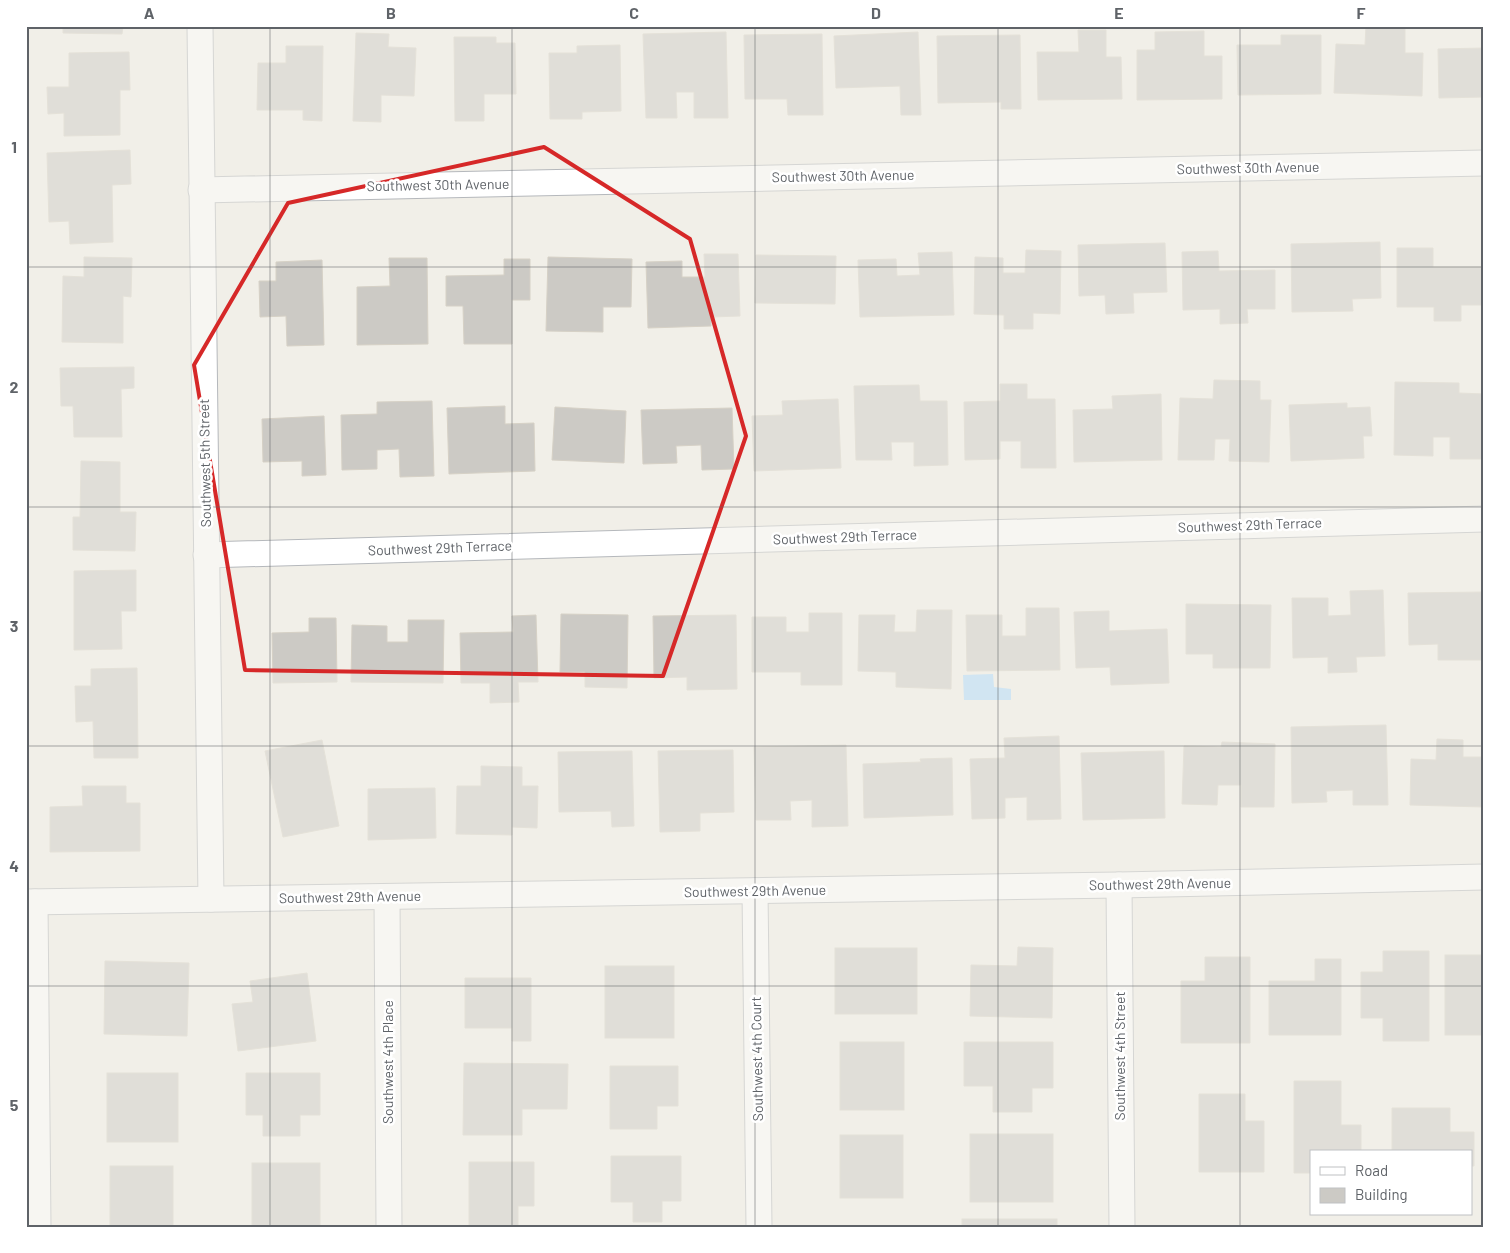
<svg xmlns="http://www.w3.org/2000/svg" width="1510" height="1253" font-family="Barlow,sans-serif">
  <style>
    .water { fill: #aadaff }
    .building { fill: #cccac5; stroke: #d6d1c6 }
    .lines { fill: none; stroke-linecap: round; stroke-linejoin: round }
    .street-casing { stroke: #b5b8bc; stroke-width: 27 }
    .street { stroke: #fff; stroke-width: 25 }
    .marked { fill: none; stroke: #d62828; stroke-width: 4; stroke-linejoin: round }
    .grid { fill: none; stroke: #5f6368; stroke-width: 1; stroke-opacity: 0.55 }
    .labels { text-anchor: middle; stroke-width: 5; stroke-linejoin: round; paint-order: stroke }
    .street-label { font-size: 14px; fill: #5f6368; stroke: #fff }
    .neatline { fill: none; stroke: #5f6368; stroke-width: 2 }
    .grid-label { font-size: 16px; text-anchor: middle; font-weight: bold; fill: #5f6368 }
  </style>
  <rect width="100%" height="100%" fill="#f1efe8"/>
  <path class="water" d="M993,674l1,13 17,2v11h-47l-1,-25z"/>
  <g class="building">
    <path d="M63,26h60l-1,8 -59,-1z"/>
    <path d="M1366,26l39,1v26h18l-1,43 -88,-3 2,-49 29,1z"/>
    <path d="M1078,30h28v27h15l1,42 -84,1 -1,-48h42z"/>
    <path d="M1204,31v25h18v43l-85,1v-50h18v-18z"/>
    <path d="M726,32l2,86h-34v-26h-18l1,26h-31l-3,-84z"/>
    <path d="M918,32l3,83h-20l-1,-29 -64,2 -2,-52z"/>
    <path d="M356,33l33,1 -1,13 28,1 -2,48 -33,-1v27l-28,-1z"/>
    <path d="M822,34l1,81h-35l-1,-16h-42l-1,-64z"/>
    <path d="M1020,35l1,74h-20v-7l-63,1 -1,-67z"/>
    <path d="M1281,35h40v59l-83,1 -1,-50h44z"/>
    <path d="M454,37h42v6h19l1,51h-32v27h-29z"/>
    <path d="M620,45l1,66 -39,1v7h-32l-1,-66h28v-7z"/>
    <path d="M286,46h37l-1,75 -19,-1v-10h-46l1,-47h28z"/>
    <path d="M1484,48v49l-45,1 -1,-49z"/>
    <path d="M129,52l1,38h-10v45l-56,1v-23l-16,1 -1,-27h22v-34z"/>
    <path d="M130,150l1,34 -19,1 1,57 -43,2 -1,-23 -20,1 -2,-69z"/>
    <path d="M1380,242l1,56 -29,1 1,12 -61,1 -1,-68z"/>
    <path d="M1165,243l2,49 -34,1 1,20 -28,1 -1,-19 -26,1 -1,-51z"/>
    <path d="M1397,248h36v19h51v38h-23v16h-27v-14h-37z"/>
    <path d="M1026,250l35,1 -1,63 -27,-1v16h-29v-14l-30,-1 1,-57 28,1v15h22z"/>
    <path d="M1218,251l1,20 56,-1v39h-28l1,14 -28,1v-15l-37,1 -1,-58z"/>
    <path d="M952,252l2,63 -94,2 -2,-57 38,-1 1,17 23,-1 -2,-22z"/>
    <path d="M704,254h34l2,62 -29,1v9l-63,2 -2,-66 36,-1v16h23z"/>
    <path d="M756,255l80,1 -1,48 -80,-1z"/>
    <path d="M84,257l48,1 -1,39 -8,-1v47l-61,-1 1,-66 21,1z"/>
    <path d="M548,257l84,2 -1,48h-28v25l-57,-1z"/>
    <path d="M389,258h38l1,86 -71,1v-58l33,-1z"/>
    <path d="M504,259h26v41h-18v44h-48l-1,-38h-17v-30l58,-1z"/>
    <path d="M322,260l2,85 -37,1 -1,-30 -26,1 -1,-36h17v-19z"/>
    <path d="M134,367v21l-13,1 1,48h-48l-1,-31h-12l-1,-38z"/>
    <path d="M1214,380l46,1v19h11l-2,62 -40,-1 1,-22h-15l-1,21h-36l2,-62 33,1z"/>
    <path d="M1395,382l64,1v10l25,1v65h-34v-22h-17v19l-39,-1z"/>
    <path d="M1000,384h27v15h28l1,69h-35v-27h-21v18l-35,1 -1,-58 36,-1z"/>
    <path d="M919,385l1,16h27l1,64 -34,1v-24h-23l1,18h-36l-2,-74z"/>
    <path d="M1161,394l1,66 -88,2 -1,-52 40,-1 -1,-13z"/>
    <path d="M838,399l3,69 -87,3 -2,-55 31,-1 -1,-14z"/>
    <path d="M432,401l2,75 -34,1 -1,-28 -22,1v19l-35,1 -1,-55 36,-1v-12z"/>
    <path d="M1347,403v5l23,-1 2,29h-9l1,22 -73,3 -2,-56z"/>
    <path d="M505,406v18l29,-1 1,48 -86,3 -2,-66z"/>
    <path d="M555,407l71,4 -2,52 -72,-3z"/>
    <path d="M732,408l2,61 -32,1 -1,-25 -25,1 1,17 -34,1 -2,-54z"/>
    <path d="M324,416l2,59 -24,1v-15l-39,1 -1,-43z"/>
    <path d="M81,461l39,1v50h16l-1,39 -62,-1v-33h7z"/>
    <path d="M136,570v41h-15l1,38 -48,1v-79z"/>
    <path d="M1383,590l2,66 -29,1 1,15 -29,1v-16l-35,1 -1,-60h36v18l23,-1 -1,-24z"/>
    <path d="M1484,592v68h-46v-16l-29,1 -1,-52z"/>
    <path d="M1186,604l85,1 -1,63h-57v-14h-27z"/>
    <path d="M1026,608h33l1,62 -93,1 -1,-56h36v21h24z"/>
    <path d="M917,610h35l-1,79 -55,-2v-15l-38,-1 1,-56h36l-1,17h22z"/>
    <path d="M1109,611v20l58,-2 2,54 -58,2 -1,-18 -34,1 -2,-56z"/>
    <path d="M809,613h33v72h-41v-13h-49v-55h34v15h23z"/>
    <path d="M561,614l67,1 -1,73 -42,-1v-15h-25z"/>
    <path d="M536,615l2,67h-20l1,20 -29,1v-20h-29l-1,-50 53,-1 -1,-16z"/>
    <path d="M736,615l1,74 -50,1v-13l-33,1 -1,-62z"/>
    <path d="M309,618h27l1,64 -64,1 -1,-50 37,-1z"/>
    <path d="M408,620h36l-1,63 -92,-1 1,-57 35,1v16h21z"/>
    <path d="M137,668l1,90h-44l-1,-37 -17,1 -1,-36h16v-17z"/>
    <path d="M1386,725l2,80h-35v-15l-27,1 1,11 -35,1 -1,-76z"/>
    <path d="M1059,736l2,83 -34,1v-23l-22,1v20l-33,1 -2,-60 35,-1 -1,-20z"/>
    <path d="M1437,739l26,1v17h21v50l-74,-2 1,-46 25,1z"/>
    <path d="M322,740l17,86 -56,11 -18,-86z"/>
    <path d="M1222,742l53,2 -1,63h-33v-22h-23l-1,20 -35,-1 2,-58 37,1z"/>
    <path d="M846,745l2,81 -36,1v-27l-22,1 1,19h-35l-2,-73z"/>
    <path d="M733,750l1,62 -34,1v18l-40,1 -2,-81z"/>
    <path d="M632,751l2,75 -22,1 -1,-16 -52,1 -1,-60z"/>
    <path d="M1164,751l1,67 -82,2 -2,-67z"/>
    <path d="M952,758l1,57 -89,3 -1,-54 58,-2 -1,-3z"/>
    <path d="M481,766l41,1v19h16l-1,42 -25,-1v8l-56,-1 1,-48h24z"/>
    <path d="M82,786h44v17h14v48l-90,1v-45l33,-1z"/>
    <path d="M435,788l1,50 -68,2v-51z"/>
    <path d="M1018,947l35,1 -1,70 -82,-2 1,-51 46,1z"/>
    <rect x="835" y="948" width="82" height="66"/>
    <path d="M1383,951h46v90h-46v-23h-22v-46h22z"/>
    <rect x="1445" y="955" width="39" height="80"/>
    <path d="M1205,957h45v86h-69v-62h24z"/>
    <path d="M1315,959h26v76h-72v-54h46z"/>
    <path d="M105,961l84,2 -2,73 -83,-2z"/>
    <rect x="605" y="966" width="69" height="72"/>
    <path d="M307,973l9,68 -78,10 -6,-47 21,-2 -3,-21z"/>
    <path d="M465,978h66v63h-19v-13h-47z"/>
    <rect x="840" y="1042" width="64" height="68"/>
    <path d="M964,1042h89v46h-21v24h-39v-26h-29z"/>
    <path d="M464,1063l104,1 -1,45h-45v26h-59z"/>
    <path d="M610,1066h68v40h-21v23h-47z"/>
    <rect x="107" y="1073" width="71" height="69"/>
    <path d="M246,1073h74v42h-20v21h-37v-21h-17z"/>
    <path d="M1294,1081h47v44h20v27h-50v21h-17z"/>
    <path d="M1199,1094h46v27h19v51h-65z"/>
    <path d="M1392,1108h58v24h24v34h-3v-14h-79z"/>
    <rect x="970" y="1134" width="83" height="68"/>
    <rect x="840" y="1135" width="63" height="63"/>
    <path d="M611,1156h70v45h-19v21h-29v-20h-22z"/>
    <path d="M469,1162h65v44h-16v20h-49z"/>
    <rect x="252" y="1163" width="68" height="64"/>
    <rect x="110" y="1166" width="63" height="61"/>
    <rect x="962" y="1219" width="95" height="8"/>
  </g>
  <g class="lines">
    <g class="street-casing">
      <g id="street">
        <path d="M200,26l11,873"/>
        <path d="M201,190l1283,-27"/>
        <path d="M206,555l1278,-36"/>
        <path d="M1119,885l3,342"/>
        <path d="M755,891l4,336"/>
        <path d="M387,897l2,330"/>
        <path d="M26,902l1093,-17 365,-8"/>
        <path d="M35,902l3,325"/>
      </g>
    </g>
    <use href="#street" class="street"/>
  </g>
  <path d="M0 0H1510V1253H0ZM544,147l146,92 56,197 -83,240 -418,-6 -51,-305 94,-162z" fill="#f1efe8" fill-opacity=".55" fill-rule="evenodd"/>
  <path class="marked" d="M544,147l146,92 56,197 -83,240 -418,-6 -51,-305 94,-162z"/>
  <path class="grid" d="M270,26v1201M512,26v1201M755,26v1201M998,26v1201M1240,26v1201M26,267h1458M26,507h1458M26,746h1458M26,986h1458"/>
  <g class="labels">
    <g class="street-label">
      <text transform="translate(1248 168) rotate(-1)" y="5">Southwest 30th Avenue</text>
      <text transform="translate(843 176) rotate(-1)" y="5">Southwest 30th Avenue</text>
      <text transform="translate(438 185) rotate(-1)" y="5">Southwest 30th Avenue</text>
      <text transform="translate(205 463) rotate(-91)" y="5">Southwest 5th Street</text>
      <text transform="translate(1250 525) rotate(-2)" y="5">Southwest 29th Terrace</text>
      <text transform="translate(845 537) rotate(-2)" y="5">Southwest 29th Terrace</text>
      <text transform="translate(440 548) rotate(-2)" y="5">Southwest 29th Terrace</text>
      <text transform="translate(1160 884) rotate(-1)" y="5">Southwest 29th Avenue</text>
      <text transform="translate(755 891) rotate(-1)" y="5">Southwest 29th Avenue</text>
      <text transform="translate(350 897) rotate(-1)" y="5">Southwest 29th Avenue</text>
      <text transform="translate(1120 1056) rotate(-90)" y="5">Southwest 4th Street</text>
      <text transform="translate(757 1059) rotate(-91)" y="5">Southwest 4th Court</text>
      <text transform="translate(388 1062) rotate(-90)" y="5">Southwest 4th Place</text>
    </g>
  </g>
  <rect width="1510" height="1253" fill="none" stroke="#ffffff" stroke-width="55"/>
  <rect x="1310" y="1150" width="162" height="65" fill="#ffffff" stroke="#bfc1c3"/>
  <rect x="1320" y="1167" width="25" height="8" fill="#ffffff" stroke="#bfc1c3"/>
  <text x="1355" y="1176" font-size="15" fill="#5f6368">Road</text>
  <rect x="1320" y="1188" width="25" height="15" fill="#cccac5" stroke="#bfc1c3"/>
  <text x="1355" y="1200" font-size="15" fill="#5f6368">Building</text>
  <rect x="28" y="28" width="1454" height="1198" class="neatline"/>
  <g class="grid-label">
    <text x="149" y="19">A</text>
    <text x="391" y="19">B</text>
    <text x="634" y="19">C</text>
    <text x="876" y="19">D</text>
    <text x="1119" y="19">E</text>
    <text x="1361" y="19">F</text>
    <text x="14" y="153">1</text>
    <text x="14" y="393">2</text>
    <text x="14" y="632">3</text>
    <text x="14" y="872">4</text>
    <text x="14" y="1111">5</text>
  </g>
</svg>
